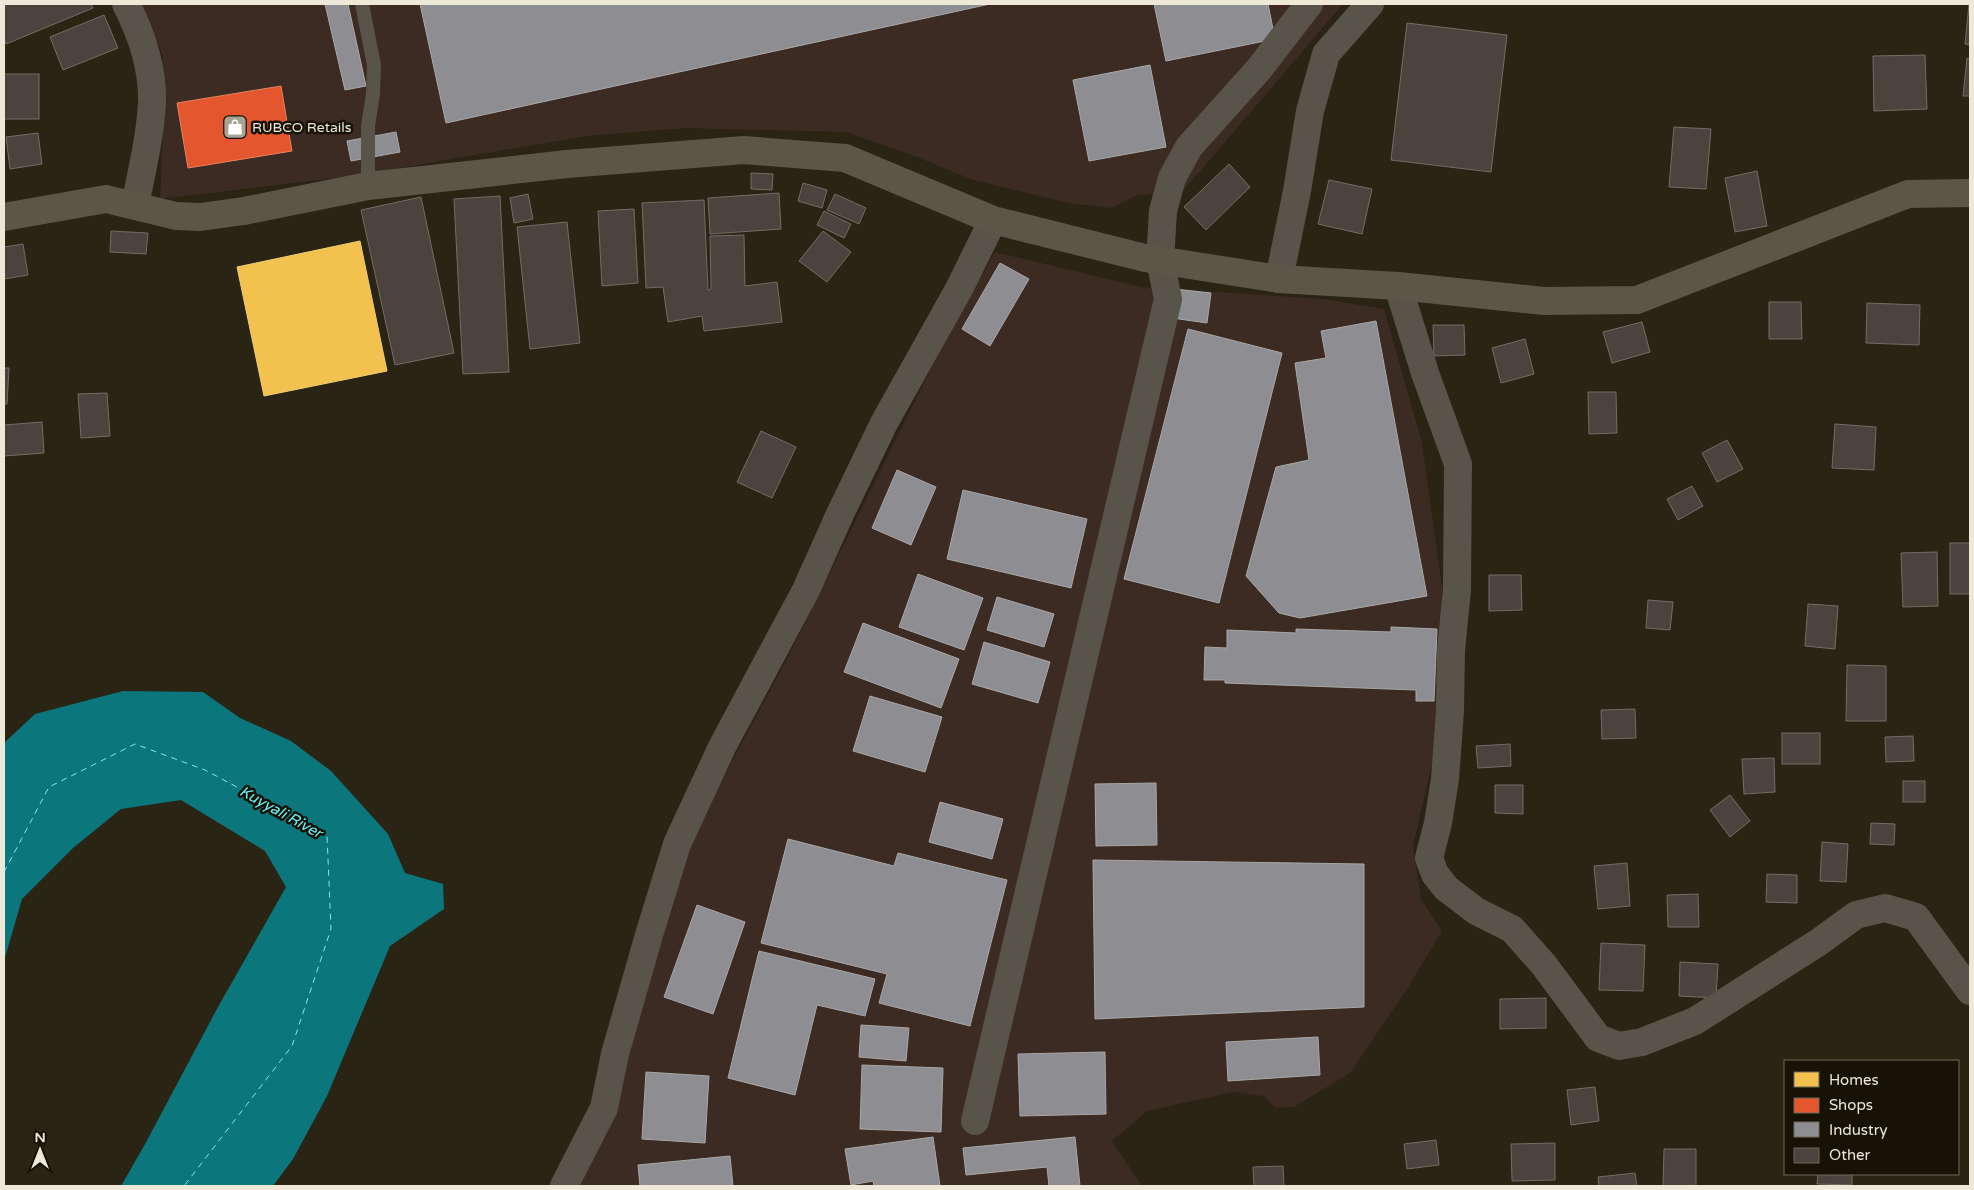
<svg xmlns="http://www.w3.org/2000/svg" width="1974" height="1190" font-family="'Varela Round',sans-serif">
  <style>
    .industrial { fill: #3b2b23 }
    .water { fill: #0c767d }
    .homes { fill: #f2c14e; stroke: #f0cd77 }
    .shops { fill: #e4572e; stroke: #e78261 }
    .industry { fill: #8d8d92; stroke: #aaa8a7 }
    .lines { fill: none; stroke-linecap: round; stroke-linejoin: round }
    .ferry { stroke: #6eeffc; stroke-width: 1; stroke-dasharray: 6 5; stroke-linecap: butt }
    .building { fill: #4c433f; stroke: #746c66 }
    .service { stroke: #585449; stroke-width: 14 }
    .minor { stroke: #585449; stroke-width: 28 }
    .secondary { stroke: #5b5648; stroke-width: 28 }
    .labels { text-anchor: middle; stroke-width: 5; stroke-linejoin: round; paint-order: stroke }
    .poi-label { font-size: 14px; fill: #ede8d7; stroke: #161206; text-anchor: start }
    .water-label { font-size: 15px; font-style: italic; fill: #6eeffc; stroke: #161206 }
  </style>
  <rect width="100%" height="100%" fill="#292414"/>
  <g class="industrial">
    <path d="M141,4h1202l-161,188 -45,3 -25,13 -43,-5 -96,-23 -56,-23 -71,-25 -161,-4 -98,8 -235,40 -192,23 3,-72v-71z"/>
    <path d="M995,252l146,35 183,12 60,10 38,134 20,144 -3,146 -26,113 8,53 21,32 -35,58 -57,84 -56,34 -18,1 -13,-12 -30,-4 -86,19 -35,30 30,45h-565l32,-57 19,-76 52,-180 31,-73 76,-141 157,-317z"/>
  </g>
  <path class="water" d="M123,691l80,1 37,26 51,23 40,30 57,63 17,39 38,11 1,25 -54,37 -63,150 -34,63 -20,27h-152l23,-40 74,-139 68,-120 -21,-36 -84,-51 -60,9 -48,39 -51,51 -18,62v-218l31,-29z"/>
  <path class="homes" d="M360,241l27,130 -123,25 -27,-129z"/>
  <path class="shops" d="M281,86l11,65 -104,17 -11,-65z"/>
  <g class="industry">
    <path d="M325,4h23l18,82 -21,4z"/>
    <path d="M420,4h570l-544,119z"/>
    <path d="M1154,4h114l7,35 -109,22z"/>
    <path d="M1150,65l16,82 -77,14 -16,-81z"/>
    <path d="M396,132l4,20 -49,9 -4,-20z"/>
    <path d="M1000,263l29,16 -39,67 -28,-17z"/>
    <path d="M1175,289l36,4 -4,30 -35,-5z"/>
    <path d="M1376,321l51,275 -127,22 -21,-5 -33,-37 30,-109 33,-7 -14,-97 31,-5 -5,-27z"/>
    <path d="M1188,329l94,24 -63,250 -95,-24z"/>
    <path d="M897,470l39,17 -25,58 -39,-17z"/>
    <path d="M963,490l124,29 -16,69 -124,-29z"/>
    <path d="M918,574l65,24 -19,52 -65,-23z"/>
    <path d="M997,597l57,17 -10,33 -57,-17z"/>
    <path d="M863,623l96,36 -18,49 -97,-36z"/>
    <path d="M1391,627l46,2 -3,72h-18v-11l-191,-7v-3h-21l1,-33 22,1v-18l69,3v-4l95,3z"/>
    <path d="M984,642l66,20 -12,41 -66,-19z"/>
    <path d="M870,696l72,21 -17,55 -72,-21z"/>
    <path d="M1156,783l1,62 -61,1 -1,-62z"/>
    <path d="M940,802l63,17 -11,40 -63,-17z"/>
    <path d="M788,839l106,27 4,-13 109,27 -37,146 -91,-23 8,-29 -126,-31z"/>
    <path d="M1093,860l271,4v143l-269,12z"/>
    <path d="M697,905l48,17 -32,92 -49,-17z"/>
    <path d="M759,951l116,28 -10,37 -48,-11 -22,90 -67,-17z"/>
    <path d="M861,1025l48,3 -3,33 -47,-4z"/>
    <path d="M1318,1037l2,38 -92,6 -2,-39z"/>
    <path d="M1105,1052l1,62 -86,2 -2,-62z"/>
    <path d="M862,1065l81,3 -2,64 -81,-3z"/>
    <path d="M646,1072l63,4 -4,67 -63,-4z"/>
    <path d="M933,1137l7,49h-66l-1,-5 -22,4 -6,-36z"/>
    <path d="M1075,1137l5,49h-31l-2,-19 -81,8 -3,-27z"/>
    <path d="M730,1156l3,30h-93l-2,-21z"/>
  </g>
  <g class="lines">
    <path class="ferry" d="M4,872l45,-85 86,-43 70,26 122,65 4,94 -39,117 -108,140"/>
  </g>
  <g class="building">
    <path d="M4,4h87l2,4 -87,36 -2,-6z"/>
    <path d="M1969,4h1v41l-5,-1z"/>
    <path d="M104,15l14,33 -55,22 -13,-33z"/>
    <path d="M1407,23l100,12 -16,137 -100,-12z"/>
    <path d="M1925,55l2,54 -53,2 -1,-55z"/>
    <path d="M1967,58l3,1v37h-7z"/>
    <rect x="4" y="74" width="35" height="45"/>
    <path d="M1674,127l37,2 -5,60 -37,-2z"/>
    <path d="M38,133l4,31 -32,5 -4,-32z"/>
    <path d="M1229,164l21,23 -44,43 -22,-23z"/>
    <path d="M1757,171l10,55 -32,6 -10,-54z"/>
    <path d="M751,173l22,1 -1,16 -21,-1z"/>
    <path d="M1329,180l43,9 -10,45 -44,-10z"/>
    <path d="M803,183l24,7 -5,18 -24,-7z"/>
    <path d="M779,193l2,36 -71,5 -2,-36z"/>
    <path d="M528,194l5,25 -19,4 -4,-25z"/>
    <path d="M835,194l31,14 -7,16 -32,-14z"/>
    <path d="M500,196l9,176 -46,2 -9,-175z"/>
    <path d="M421,197l33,156 -59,12 -34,-155z"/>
    <path d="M704,200l4,90 3,-1 -1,-53 34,-1 1,51 32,-4 5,40 -78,9 -2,-15 -34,6 -5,-35 -17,1 -4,-85z"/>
    <path d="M634,209l4,74 -36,3 -4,-75z"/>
    <path d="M824,211l27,13 -7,14 -27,-13z"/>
    <path d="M567,222l13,121 -50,6 -13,-122z"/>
    <path d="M111,231l37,2 -2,21 -36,-2z"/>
    <path d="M823,231l28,21 -24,30 -28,-21z"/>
    <path d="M23,244l5,31 -24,4v-32z"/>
    <path d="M1769,302h32l1,37h-33z"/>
    <path d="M1867,303l53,2 -1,40 -53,-2z"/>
    <path d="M1642,322l8,30 -38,11 -9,-31z"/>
    <path d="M1433,325h31l1,30 -31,1z"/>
    <path d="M1525,339l9,35 -33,9 -9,-35z"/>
    <path d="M4,368h5l-2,36h-3z"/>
    <path d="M1588,392h28l1,41 -28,1z"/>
    <path d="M107,393l3,43 -29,2 -3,-44z"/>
    <path d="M42,422l2,31 -40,3v-31z"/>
    <path d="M1835,424l41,3 -2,43 -42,-2z"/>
    <path d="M761,431l35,16 -24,51 -35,-16z"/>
    <path d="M1727,440l16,29 -26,13 -15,-29z"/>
    <path d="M1692,486l11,20 -25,14 -11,-21z"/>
    <rect x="1950" y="543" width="20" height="51"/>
    <path d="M1937,552l1,54 -35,1 -2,-54z"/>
    <path d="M1489,575h32l1,35 -33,1z"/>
    <path d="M1648,600l25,2 -3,28 -24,-2z"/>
    <path d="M1808,604l30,2 -3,43 -30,-3z"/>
    <path d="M1847,665l39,1v55h-40z"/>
    <path d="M1635,709l1,29 -34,1 -1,-29z"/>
    <rect x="1782" y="733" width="38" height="31"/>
    <path d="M1913,736l1,25 -28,1 -1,-25z"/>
    <path d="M1510,744l1,22 -33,2 -2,-22z"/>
    <path d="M1774,758l1,34 -31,2 -2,-35z"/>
    <rect x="1903" y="781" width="22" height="21"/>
    <path d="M1495,785h28v29l-28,-1z"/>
    <path d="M1730,795l20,26 -20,16 -20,-27z"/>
    <path d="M1871,823l24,1 -1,21 -24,-1z"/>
    <path d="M1822,842l26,2 -2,38 -26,-1z"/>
    <path d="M1627,863l3,43 -32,3 -4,-43z"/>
    <path d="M1767,874l30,1v28l-31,-1z"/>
    <path d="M1698,894l1,33h-31l-1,-32z"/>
    <path d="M1601,943l44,2 -2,46 -44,-1z"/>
    <path d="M1680,962l38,2 -2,34 -37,-2z"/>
    <path d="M1546,998v30l-46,1v-30z"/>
    <path d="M1595,1087l4,34 -28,4 -4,-35z"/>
    <path d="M1436,1140l3,25 -32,4 -3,-25z"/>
    <path d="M1555,1143v37l-43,1 -1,-37z"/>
    <path d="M1664,1149h32v37h-33z"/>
    <path d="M1283,1166l1,20h-30l-1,-19z"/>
    <path d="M1635,1173l2,13h-38l-1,-9z"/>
    <path d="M1818,1174h34v11l-35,-1z"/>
  </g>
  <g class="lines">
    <path class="service" d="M362,4l12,61 -1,29 -5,32v60"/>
    <g class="minor">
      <path d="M126,4c15,29 27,65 26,99 -2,34 -10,68 -17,102"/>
      <path d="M1279,279l18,-88 13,-80 16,-57 44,-50"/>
      <path d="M1398,286l27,87 33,91 -1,125 -6,62 -1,60 -5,68 -7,44 -9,35 6,16 11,14 30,23 36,18 32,36 54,73 21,8 23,-4 53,-21 124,-79 37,-27 29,-7 31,9 54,74"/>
      <path d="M975,1121l193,-822 -8,-39 3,-49 9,-33 17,-31 70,-78 50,-65"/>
      <path d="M564,1186l40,-78 11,-54 34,-119 28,-91 45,-97 84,-157 34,-76 44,-91 75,-134 34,-69"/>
    </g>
    <path class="secondary" d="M4,217l102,-18 70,17 24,1 44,-6 124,-25 199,-22 177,-14 101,8 148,62 152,38 134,21 119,7 146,15 93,-1 271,-106 62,-1"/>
  </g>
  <defs>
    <g id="shop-square" transform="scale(1.25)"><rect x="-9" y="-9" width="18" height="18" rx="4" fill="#a8a393" stroke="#161206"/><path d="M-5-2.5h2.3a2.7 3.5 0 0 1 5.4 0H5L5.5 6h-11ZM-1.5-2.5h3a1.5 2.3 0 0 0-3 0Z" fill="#fff"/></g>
  </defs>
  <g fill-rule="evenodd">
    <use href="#shop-square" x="235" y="127"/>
  </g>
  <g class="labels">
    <g class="poi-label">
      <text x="252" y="132">RUBCO Retails</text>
    </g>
    <g class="water-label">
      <text transform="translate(281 812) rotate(29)" y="5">Kuyyali River</text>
    </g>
  </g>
  <rect width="1974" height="1190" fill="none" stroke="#ede8d7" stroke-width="10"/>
  <rect x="1784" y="1060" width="175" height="115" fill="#161206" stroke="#6c685a"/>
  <rect x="1794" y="1072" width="25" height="15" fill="#f2c14e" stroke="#6c685a"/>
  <text x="1829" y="1085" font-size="15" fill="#ede8d7">Homes</text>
  <rect x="1794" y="1098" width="25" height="15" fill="#e4572e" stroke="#6c685a"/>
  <text x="1829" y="1110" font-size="15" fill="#ede8d7">Shops</text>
  <rect x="1794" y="1122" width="25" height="15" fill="#8d8d92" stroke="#6c685a"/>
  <text x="1829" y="1135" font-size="15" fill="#ede8d7">Industry</text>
  <rect x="1794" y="1148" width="25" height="15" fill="#4c433f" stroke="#6c685a"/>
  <text x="1829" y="1160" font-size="15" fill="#ede8d7">Other</text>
  <g transform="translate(40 1150)" stroke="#161206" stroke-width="4" paint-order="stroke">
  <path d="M0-4L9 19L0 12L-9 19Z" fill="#ede8d7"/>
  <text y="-8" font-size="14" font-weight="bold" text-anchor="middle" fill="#ede8d7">N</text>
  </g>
</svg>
